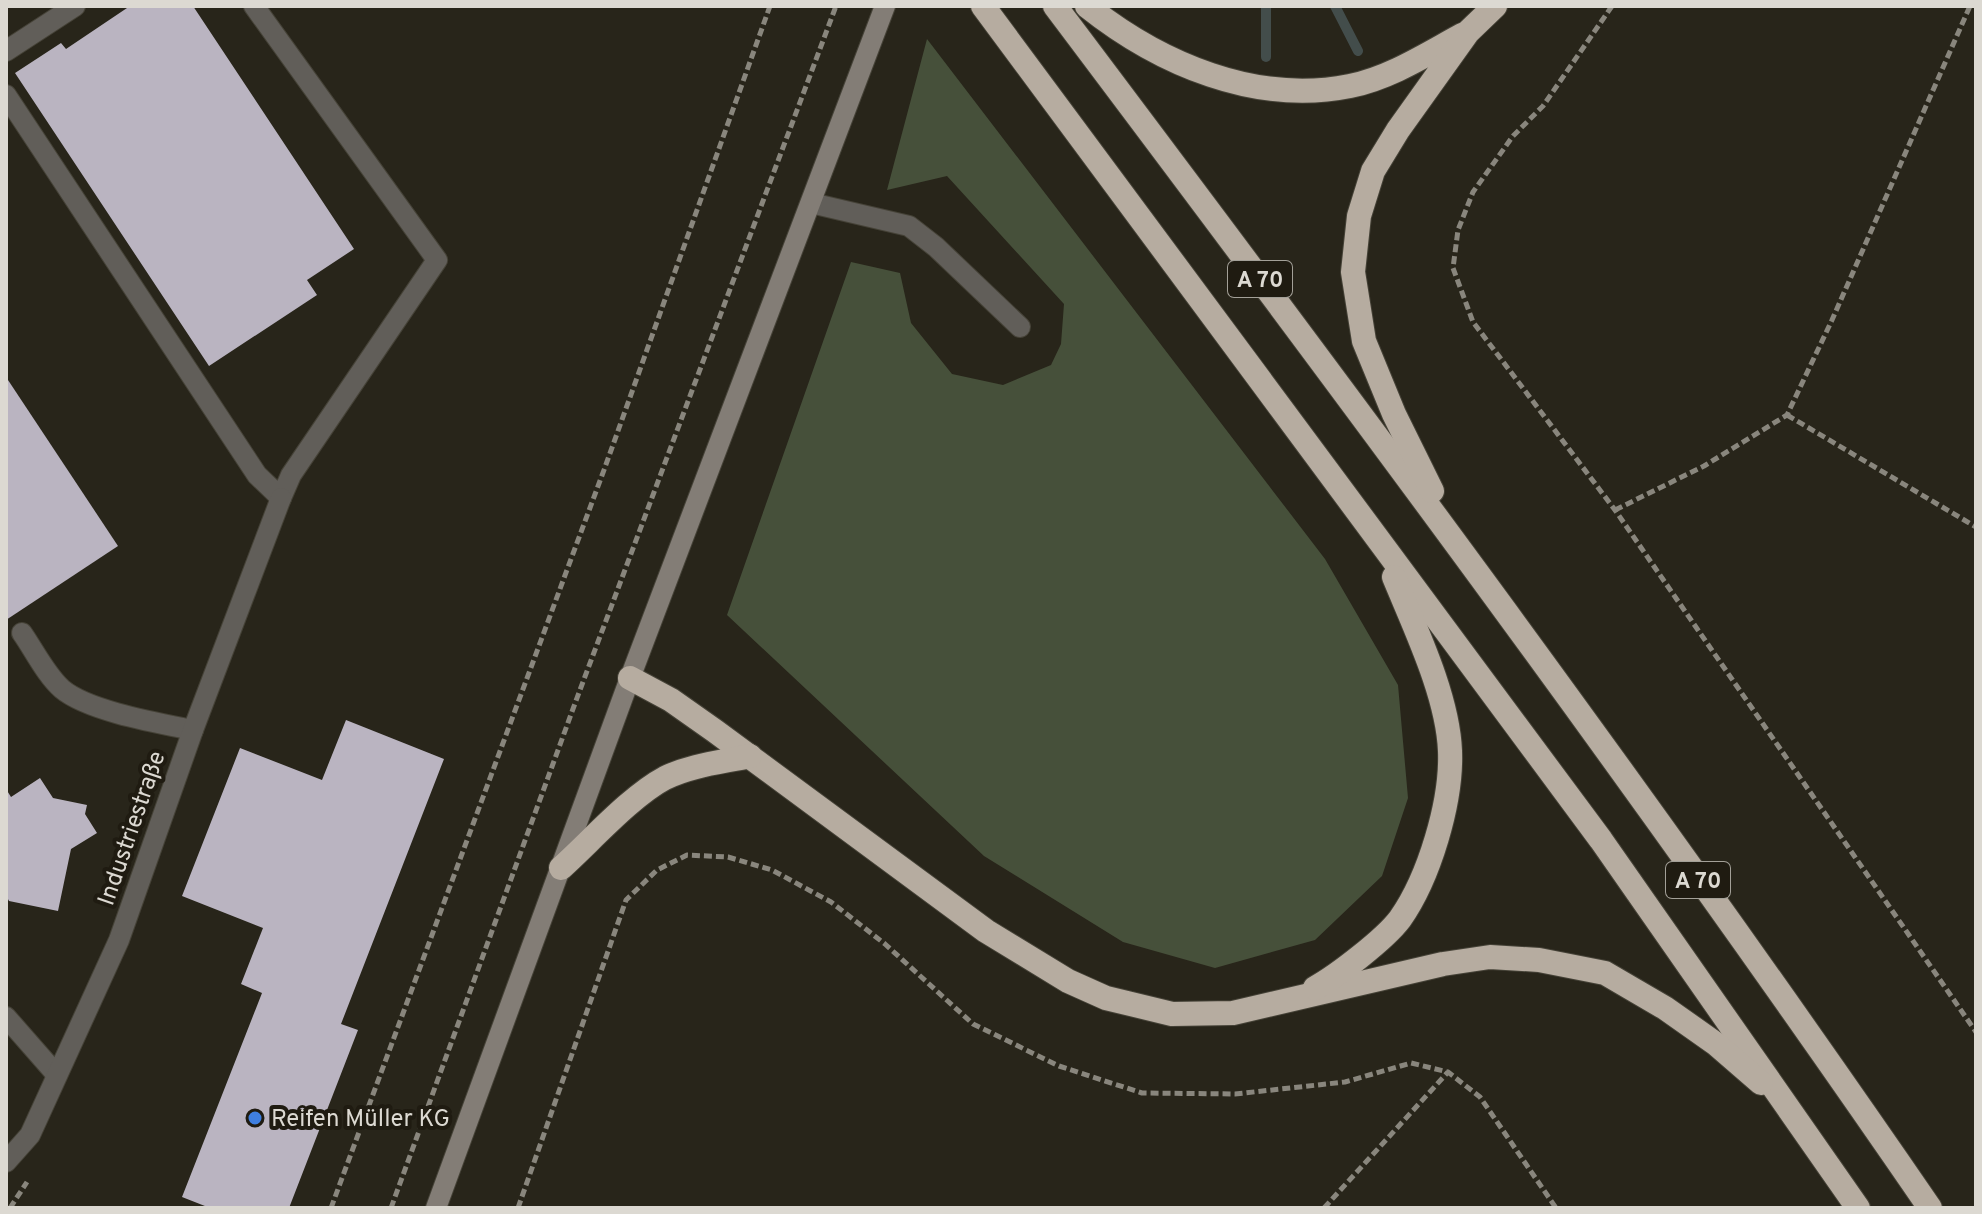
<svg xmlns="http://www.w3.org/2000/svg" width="1982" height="1214" font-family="Overpass,sans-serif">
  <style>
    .green { fill: #46503a }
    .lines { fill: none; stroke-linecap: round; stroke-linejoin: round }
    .stream { stroke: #434d4b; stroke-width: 10 }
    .building { fill: #bab4c1 }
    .lane-casing { stroke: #454237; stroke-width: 22 }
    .street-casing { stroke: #454237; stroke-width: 22 }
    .secondary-casing { stroke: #454237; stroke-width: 22 }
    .highway-casing { stroke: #454237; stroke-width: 26 }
    .path { stroke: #89867d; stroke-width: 5; stroke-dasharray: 8 4; stroke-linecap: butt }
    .lane { stroke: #615e59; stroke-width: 20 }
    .street { stroke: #615e59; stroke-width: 20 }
    .secondary { stroke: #837d76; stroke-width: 20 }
    .highway { stroke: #b6aca0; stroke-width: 24 }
    .shop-dot { fill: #3f7fe0; stroke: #1f1b11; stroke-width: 3 }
    .labels { text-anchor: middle; stroke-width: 8; stroke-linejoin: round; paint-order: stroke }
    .shield { fill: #1f1b11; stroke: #a3a098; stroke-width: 2 }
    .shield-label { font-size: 22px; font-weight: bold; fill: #dcd9d2 }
    .street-label { font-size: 24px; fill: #dcd9d2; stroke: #1f1b11 }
    .poi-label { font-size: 24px; fill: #dcd9d2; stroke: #1f1b11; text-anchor: start }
  </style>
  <rect width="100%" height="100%" fill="#28251a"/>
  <path class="green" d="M927,39l398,520 73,126 10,113 -26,78 -67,64 -100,28 -92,-26 -139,-86 -257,-241 124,-353 49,11 11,50 41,51 51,11 48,-20 10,-21 3,-40 -117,-128 -60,14z"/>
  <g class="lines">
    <g class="stream">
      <path d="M1266,6v51"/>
      <path d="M1335,6l23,45"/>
    </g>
  </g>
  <g class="building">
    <path d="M126,6h67l161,243 -47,31 10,15 -108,71 -194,-293 46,-30 5,6 61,-41z"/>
    <path d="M6,377l112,169 -112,74z"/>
    <path d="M346,720l98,39 -103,265 17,6 -69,178h-79l-28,-11 80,-204 -21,-9 22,-56 -81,-32 58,-148 82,32z"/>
    <path d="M40,778l13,20 34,7 -2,9 12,19 -26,16 -13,62 -49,-10 -3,-6v-106l5,8z"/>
  </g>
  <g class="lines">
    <g class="lane-casing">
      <g id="lane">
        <path d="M6,51l69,-45"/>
        <path d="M6,95l251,380 24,23 10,-23 146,-215 -183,-254"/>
        <path d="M811,203l98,23 27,21 84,80"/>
        <path d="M22,633c12,17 24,42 40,56 26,22 96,34 131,41"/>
      </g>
    </g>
    <g class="street-casing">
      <g id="street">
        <path d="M6,1017l50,57"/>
        <path d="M6,1162l24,-27 89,-195 74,-210 88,-232"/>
      </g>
    </g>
    <g class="secondary-casing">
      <path id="secondary" d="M436,1208l194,-530 255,-672"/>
    </g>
    <g class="highway-casing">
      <g id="highway">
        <path d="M983,6l618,834 257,368"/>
        <path d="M1055,6c298,396 594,793 875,1202"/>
        <path d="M1087,6c73,58 169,99 263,80 40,-8 77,-32 112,-51"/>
        <path d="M1432,491l-38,-77 -30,-73 -11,-69 6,-56 14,-45 25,-41 70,-98 27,-26"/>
        <path d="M630,678l41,22 44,31 271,200 82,50 38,17 66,16 61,-1 210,-49 47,-7 49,3 66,13 60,35 51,36 45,39"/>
        <path d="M561,868c30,-27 70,-72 104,-90 26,-13 58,-16 85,-22"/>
        <path d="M1315,988c22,-12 70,-49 85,-69 29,-41 52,-117 50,-168 -2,-55 -35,-123 -56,-174"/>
      </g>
    </g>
    <g class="path">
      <path d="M1612,6l-69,100 -30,30 -40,56 -15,38 -5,38 20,54 142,188 361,522"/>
      <path d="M1787,415l189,112"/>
      <path d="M1615,510l89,-44 83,-51 45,-95 138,-314"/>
      <path d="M10,1208l17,-26"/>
      <path d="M331,1208l273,-738 166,-464"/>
      <path d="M391,1208l186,-510 259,-692"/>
      <path d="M518,1208l108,-308 31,-30 30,-15 41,2 44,13 59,32 54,42 88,80 86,42 83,27 93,1 110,-12 66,-19 37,9 32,25 76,111"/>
      <path d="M1324,1208l124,-136"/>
    </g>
    <use href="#lane" class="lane"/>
    <use href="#street" class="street"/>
    <use href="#secondary" class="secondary"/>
    <use href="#highway" class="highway"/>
  </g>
  <circle class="shop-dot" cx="255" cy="1118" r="8"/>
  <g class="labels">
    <g class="shield">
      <rect x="1228" y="261" width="64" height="36" rx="6"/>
      <rect x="1666" y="862" width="64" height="36" rx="6"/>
    </g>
    <g class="shield-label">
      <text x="1260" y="287">A 70</text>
      <text x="1698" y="888">A 70</text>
    </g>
    <g class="street-label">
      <text transform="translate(131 828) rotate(-71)" y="8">Industriestraße</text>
    </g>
    <g class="poi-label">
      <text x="271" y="1126">Reifen Müller KG</text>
    </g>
  </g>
  <rect width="1982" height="1214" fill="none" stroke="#dcd9d2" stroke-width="16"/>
</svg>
